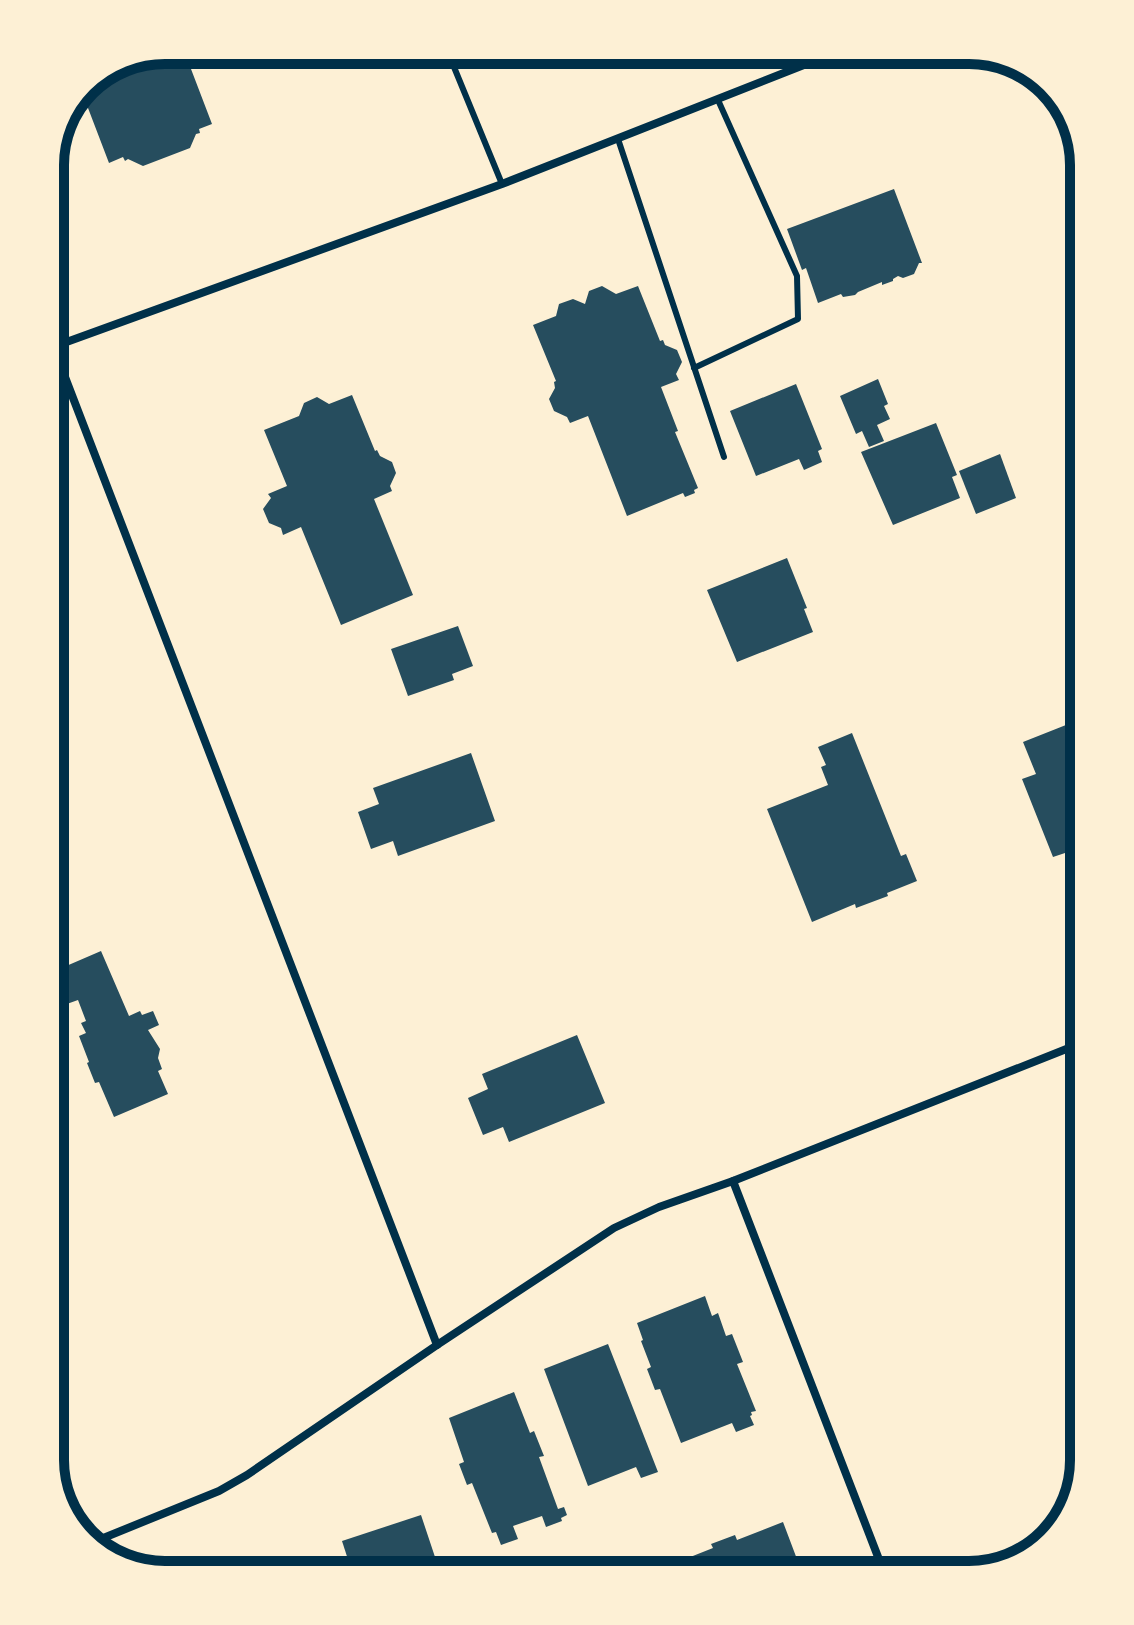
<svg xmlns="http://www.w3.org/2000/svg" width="1134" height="1625" font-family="'PT Sans Narrow',sans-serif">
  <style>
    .building { fill: #264d5e }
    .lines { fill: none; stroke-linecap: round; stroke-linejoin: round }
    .service { stroke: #003049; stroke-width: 6 }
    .minor { stroke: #003049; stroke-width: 8 }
    .rim { fill: none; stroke: #003049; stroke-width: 10 }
  </style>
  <rect width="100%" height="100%" fill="#fdf0d5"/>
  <g class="building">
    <path d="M165,50h37l-11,19 21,55 -13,5 1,4 -4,1 -6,14 -47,18 -15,-7 -3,2 -2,-4 -14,6 -21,-55 -12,-4 13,-25z"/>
    <path d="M339,50h60l-32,13 -3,-9 -20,8z"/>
    <path d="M894,189l28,74h-3l-5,11 -11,4 -5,-2 -5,3v2l-11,4v-3l-24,10 -3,3 -12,2 -2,-3 -23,9 -12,-35 -4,2 -15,-41z"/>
    <path d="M602,286l14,8 22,-8 22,55 3,-1 2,5 12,5 5,12 -6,12 3,6 -18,7 17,44 -3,1 23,56 -4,2 1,3 -10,4 -2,-4 -56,23 -39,-100 -18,7 -3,-6 -13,-6 -5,-12 6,-11 -1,-6 2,-1 -23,-56 23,-9 3,-12 14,-5 12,5 4,-13z"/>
    <path d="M878,379l10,25 -4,2 6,13 -13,6 7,16 -15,6 -7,-16 -6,3 -16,-38z"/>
    <path d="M796,384l26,65 -4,2 4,11 -18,8 -5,-11 -43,17 -26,-65z"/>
    <path d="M352,395l23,56 2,-1 3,6 12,6 4,11 -6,13 2,5 -18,8 39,96 -72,30 -40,-98 -18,8 -2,-7 -12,-5 -6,-14 8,-11 -3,-4 19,-8 -23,-56 35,-14 5,-13 13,-6 12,7z"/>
    <path d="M936,423l21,52 -5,2 8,21 -67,27 -32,-73z"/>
    <path d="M1000,454l16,44 -40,16 -17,-43z"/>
    <path d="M787,558l20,50 -3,1 9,23 -76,30 -30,-72z"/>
    <path d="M458,626l15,40 -21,8 2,6 -46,16 -17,-47z"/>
    <path d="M1071,723l2,6 11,-4v124l-18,7 -1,-3 -12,4 -31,-78 14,-5 -13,-32z"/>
    <path d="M852,733l49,123 5,-2 11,27 -30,12 1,3 -32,12 -1,-4 -43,18 -45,-113 61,-24 -7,-18 5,-2 -8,-18z"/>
    <path d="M471,753l24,68 -97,35 -5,-15 -22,8 -13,-37 21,-8 -6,-16z"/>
    <path d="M101,951l28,65 11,-5 2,4 11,-4 6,14 -11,5 12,19 -2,9 4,11 -4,2 10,23 -54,23 -15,-35 -4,1 -8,-20 2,-1 -10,-26 7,-3 -5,-10 5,-2 -8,-21 -14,5 -14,-32z"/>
    <path d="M577,1035l28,68 -96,39 -6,-15 -20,8 -15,-37 20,-9 -6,-15z"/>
    <path d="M705,1296l7,20 6,-3 8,23 6,-2 11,28 -6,2 19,47 -5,1 1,3 -2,1 4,9 -18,7 -4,-9 -51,20 -21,-54 -5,1 -8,-21 4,-2 -10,-26 2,-1 -6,-17z"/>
    <path d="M608,1344l50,128 -17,6 -5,-11 -48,19 -44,-117z"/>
    <path d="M514,1392l16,41 4,-2 10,25 -5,1 19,52 6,-2 3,8 -6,3 1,3 -16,6 -4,-11 -29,10 5,13 -17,6 -5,-13 -4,1 -20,-50 -5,2 -8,-21 5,-2 -15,-44z"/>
    <path d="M421,1515l20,60h-88l-11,-34z"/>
    <path d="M783,1522l20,53h-146l-2,-4 58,-23 -2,-4 24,-9 2,5z"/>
  </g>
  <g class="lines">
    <g class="service">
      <path d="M447,50l55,134"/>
      <path d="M618,139l106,318"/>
      <path d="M694,368l104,-49 -1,-43 -79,-176"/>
    </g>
    <g class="minor">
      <path d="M50,338l387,1007"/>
      <path d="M50,348l452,-164 340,-134"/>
      <path d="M733,1181l152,394"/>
      <path d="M91,1543l128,-52 28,-16 190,-130 177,-117 45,-21 74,-26 351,-139"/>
    </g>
  </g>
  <path d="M0 0H1134V1625H0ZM165 64H969A101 101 0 0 1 1070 165V1460A101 101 0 0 1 969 1561H165A101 101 0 0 1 64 1460V165A101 101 0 0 1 165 64Z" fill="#fdf0d5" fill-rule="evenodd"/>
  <path class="rim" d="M165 64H969A101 101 0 0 1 1070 165V1460A101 101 0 0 1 969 1561H165A101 101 0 0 1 64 1460V165A101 101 0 0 1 165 64Z"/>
</svg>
